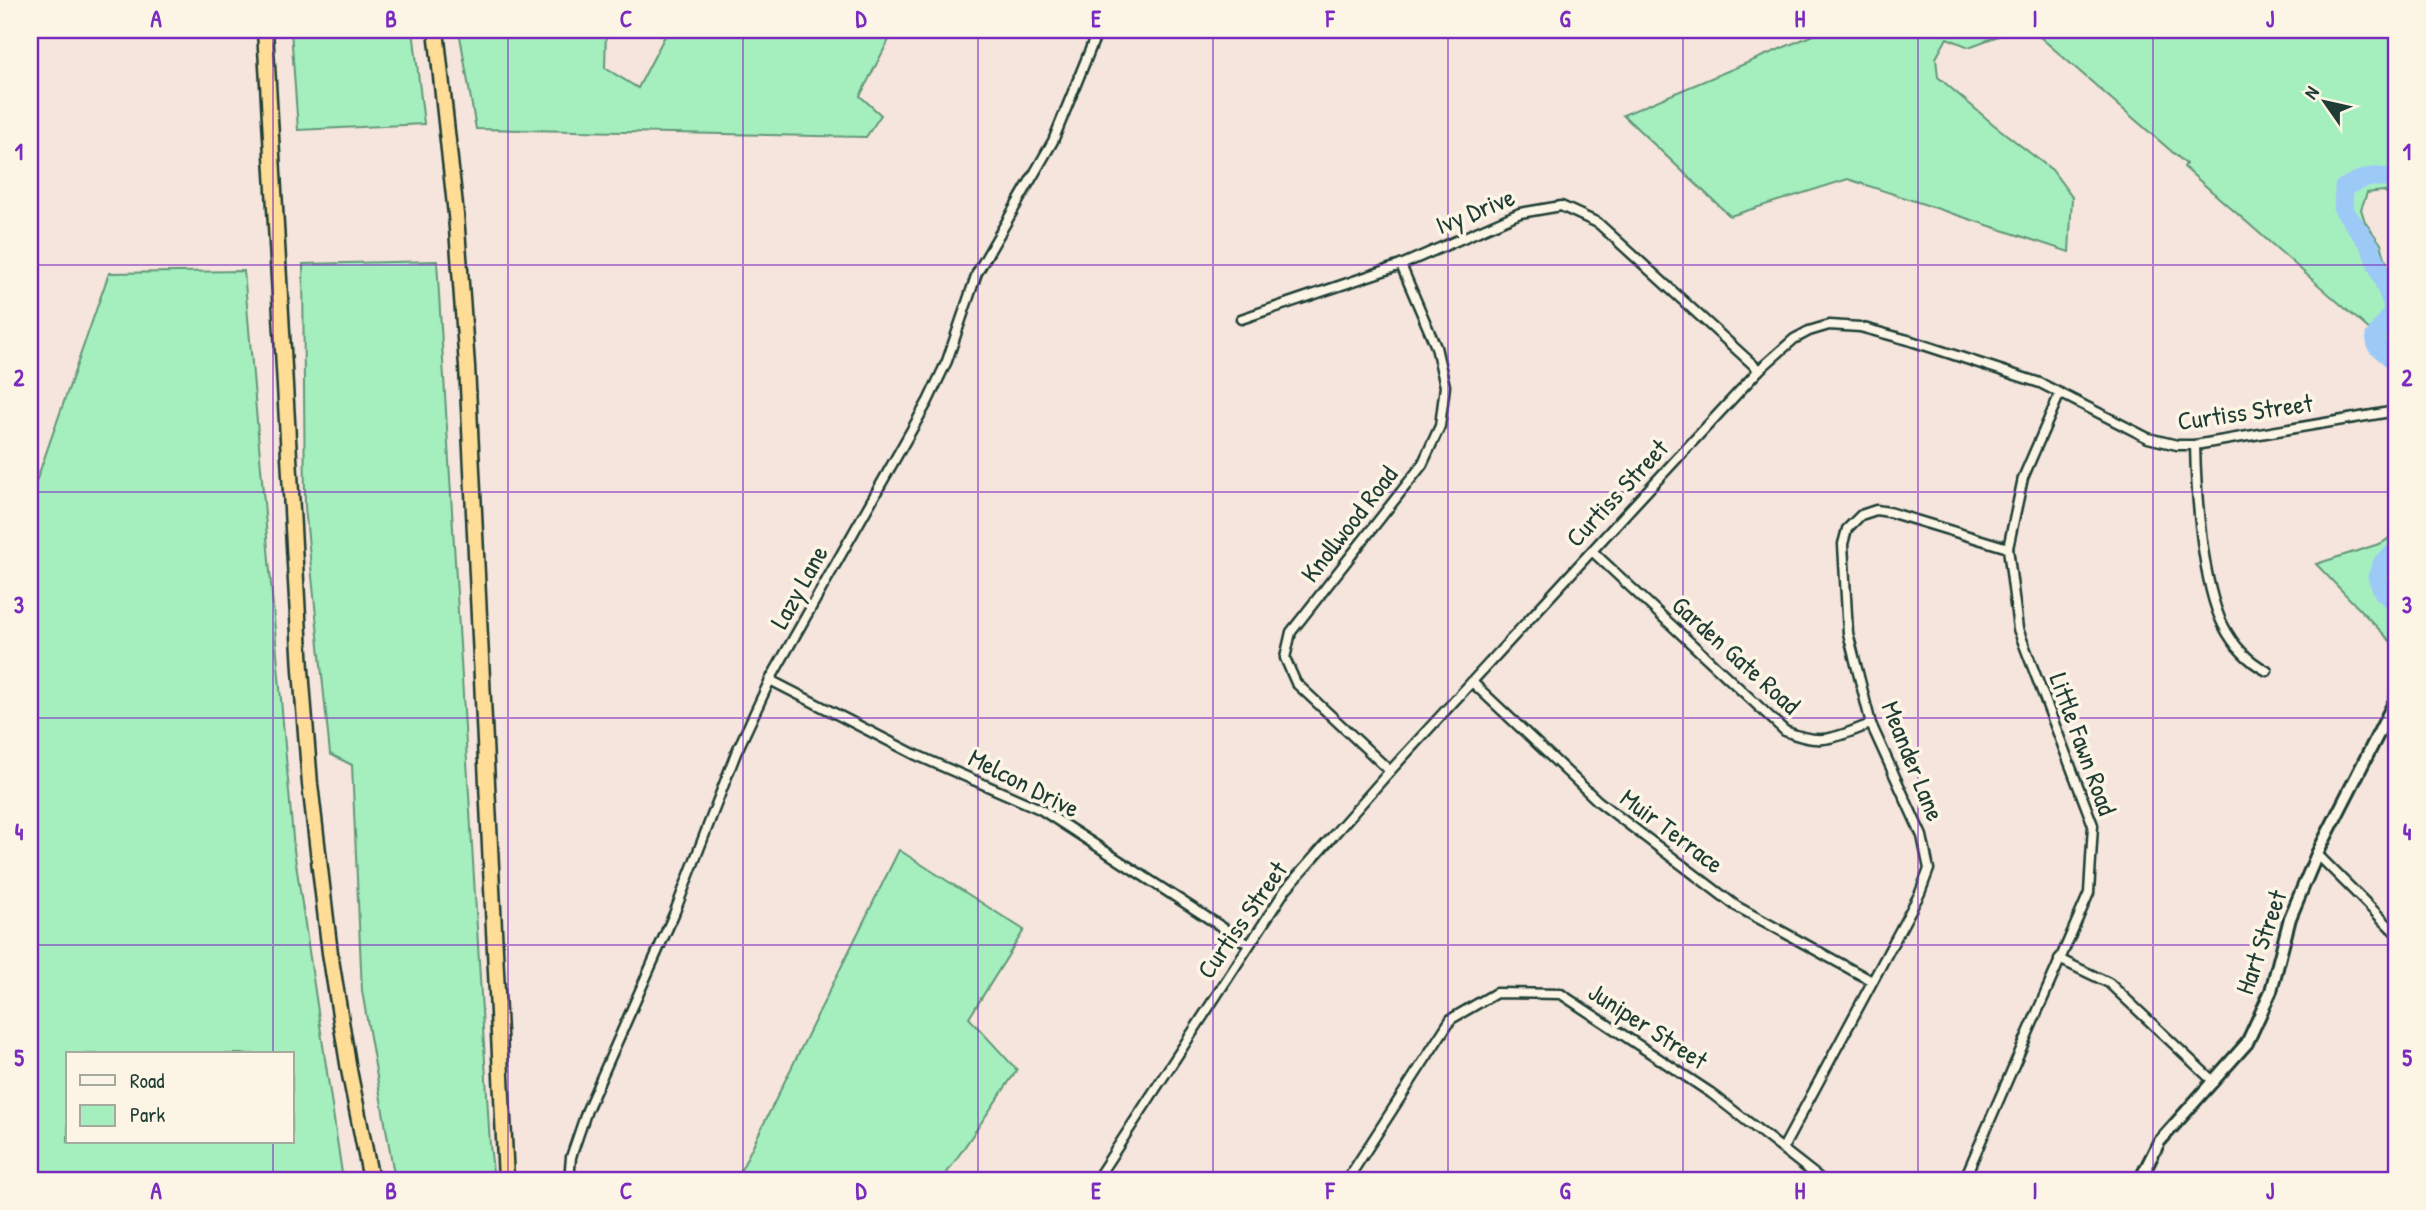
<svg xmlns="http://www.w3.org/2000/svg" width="2426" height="1210" font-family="'Patrick Hand',sans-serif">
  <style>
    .green { fill: #a5efbe; stroke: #629679; stroke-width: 2; fill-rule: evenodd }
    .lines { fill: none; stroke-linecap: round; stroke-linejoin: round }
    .river { stroke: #9dc9f7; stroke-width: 19 }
    .minor-casing { stroke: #1f3d34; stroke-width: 13 }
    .tertiary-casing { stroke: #1f3d34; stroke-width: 16 }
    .motorway-casing { stroke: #1f3d34; stroke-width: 19 }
    .minor { stroke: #fcf5e5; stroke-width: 8 }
    .tertiary { stroke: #fcf5e5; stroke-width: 10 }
    .motorway { stroke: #ffdd96; stroke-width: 14 }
    .grid { fill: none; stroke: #7b2cbf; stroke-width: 2; stroke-opacity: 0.55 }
    .labels { text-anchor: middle; stroke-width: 7; stroke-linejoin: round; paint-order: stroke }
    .street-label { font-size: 26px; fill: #1f3d34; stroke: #fcf5e5 }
    .neatline { fill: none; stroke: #7b2cbf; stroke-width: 2.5 }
    .grid-label { font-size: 23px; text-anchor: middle; font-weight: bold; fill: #7b2cbf }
  </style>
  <rect width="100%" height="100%" fill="#f5e5dc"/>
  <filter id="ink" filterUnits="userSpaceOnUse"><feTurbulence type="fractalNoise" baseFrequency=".0143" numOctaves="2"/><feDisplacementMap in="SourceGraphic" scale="14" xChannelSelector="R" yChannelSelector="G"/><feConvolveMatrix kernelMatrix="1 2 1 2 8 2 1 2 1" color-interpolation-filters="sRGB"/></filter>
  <g filter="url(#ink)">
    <g class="green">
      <path d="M291,30h122l11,94 -126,6z"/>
      <path d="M459,30h147l-1,38 33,20 30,-58h221l4,2 -33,64 21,19 -15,22 -390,-8z"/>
      <path d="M1825,30h189l-45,17 -22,-9 -11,20 2,19 55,47 59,46 20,27 -3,55 -221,-73 -118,37 -107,-101z"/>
      <path d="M2032,30h364v167l-13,-6 -16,2 -6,16 4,13 16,22 11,38 -10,16 14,12v43l-212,-186 2,-3z"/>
      <path d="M437,261l53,884 4,35h-99l-33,-189 -10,-226 -22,-11 -25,-247 -2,-243z"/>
      <path d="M244,271l50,579 49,330h-313v-681l79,-226zM68,1054h224v88h-224z"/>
      <path d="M2396,533v114l-80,-83 66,-21z"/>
      <path d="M899,850l125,80 -55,88 48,52 -75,110h-206z"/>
    </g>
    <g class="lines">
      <g class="river">
        <path d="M2396,181c-21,-8 -33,-4 -52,7l-1,21 27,37 22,57 1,10 -18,23 2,10 19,16"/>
        <path d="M2396,551l-13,11 -6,15 6,15 13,11"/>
      </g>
      <g class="minor-casing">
        <g id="minor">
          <path d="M1241,319l160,-54 119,-52 41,-7 37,17 161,147"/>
          <path d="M2195,445c1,48 7,138 28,180 10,20 25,36 44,46"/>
          <path d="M1592,551l193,180c38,16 50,6 86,-7"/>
          <path d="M770,680l144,74 126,55 208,135"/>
          <path d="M1472,682l126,119 138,105 136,75"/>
          <path d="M1390,771l-94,-88 -11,-25 6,-26 131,-167 18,-39 5,-40 -9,-39 -35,-82"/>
          <path d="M2317,854l79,79"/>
          <path d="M2059,959l50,24 105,99"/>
          <path d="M1783,1148l137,-255 9,-24 -7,-33 -51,-112 -23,-91 -5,-89 4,-15 14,-14 15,-5 13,2 119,36"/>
          <path d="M569,1180l2,-23 16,-47 87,-196 62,-161 34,-73 158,-279 19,-40 30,-88 76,-132 45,-111"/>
          <path d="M1096,1180l190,-291 104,-118 244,-266 125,-135 35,-31 15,-8 20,-6 31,2 48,13 132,43 108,55 29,7h18l201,-34"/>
          <path d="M1347,1180l104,-161 45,-26 65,1 150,99 111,87"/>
          <path d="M1964,1180l125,-287 4,-68 -75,-196 -10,-81 15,-70 37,-85"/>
        </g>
      </g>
      <g class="tertiary-casing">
        <path id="tertiary" d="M2140,1180l19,-38 88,-99 24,-52 19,-73 27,-64 79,-155"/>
      </g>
      <g class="motorway-casing">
        <g id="motorway">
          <path d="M265,30l36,640 9,114 20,169 19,117 22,110"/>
          <path d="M436,30l20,185 11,151 39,814"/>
        </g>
      </g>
      <use href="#minor" class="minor"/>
      <use href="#tertiary" class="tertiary"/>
      <use href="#motorway" class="motorway"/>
    </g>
  </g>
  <path class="grid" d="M273,30v1024M508,30v1150M743,30v1150M978,30v1150M1213,30v1150M1448,30v1150M1683,30v1150M1918,30v1150M2153,30v1150M30,265h2366M30,492h2366M30,718h2366M30,945h2366M273,1142v38"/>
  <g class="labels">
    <g class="street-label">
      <text transform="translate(1475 211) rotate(-22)" y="9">Ivy Drive</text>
      <text transform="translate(2245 412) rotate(-8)" y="9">Curtiss Street</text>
      <text transform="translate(1617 493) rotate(-47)" y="9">Curtiss Street</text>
      <text transform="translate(1349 524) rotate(-52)" y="9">Knollwood Road</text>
      <text transform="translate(799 587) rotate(-61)" y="9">Lazy Lane</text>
      <text transform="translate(1736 655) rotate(42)" y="9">Garden Gate Road</text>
      <text transform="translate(2083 744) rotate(70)" y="9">Little Fawn Road</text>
      <text transform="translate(1913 761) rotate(68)" y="9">Meander Lane</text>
      <text transform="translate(1024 783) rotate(27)" y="9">Melcon Drive</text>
      <text transform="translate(1672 831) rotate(37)" y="9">Muir Terrace</text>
      <text transform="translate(1242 920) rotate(-55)" y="9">Curtiss Street</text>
      <text transform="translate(2261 942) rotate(-71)" y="9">Hart Street</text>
      <text transform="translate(1648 1026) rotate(33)" y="9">Juniper Street</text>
    </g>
  </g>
  <rect width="2426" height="1210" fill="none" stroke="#fcf5e5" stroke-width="77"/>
  <rect x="66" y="1052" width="228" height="91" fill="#fcf5e5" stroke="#a4ab9e" stroke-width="2"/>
  <rect x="80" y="1075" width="35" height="10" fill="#fcf5e5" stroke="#a4ab9e" stroke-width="2"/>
  <text x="130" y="1088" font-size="21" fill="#1f3d34">Road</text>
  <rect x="80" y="1105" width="35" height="21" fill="#a5efbe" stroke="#a4ab9e" stroke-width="2"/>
  <text x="130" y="1122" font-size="21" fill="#1f3d34">Park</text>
  <g transform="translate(2325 102) rotate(304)" stroke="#fcf5e5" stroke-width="5" paint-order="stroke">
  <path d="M0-5L12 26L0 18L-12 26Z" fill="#1f3d34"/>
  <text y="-10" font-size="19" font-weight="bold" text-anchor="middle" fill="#1f3d34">N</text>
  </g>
  <rect x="38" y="38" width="2350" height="1134" class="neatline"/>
  <g class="grid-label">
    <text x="156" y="27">A</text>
    <text x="391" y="27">B</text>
    <text x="626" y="27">C</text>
    <text x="861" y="27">D</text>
    <text x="1096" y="27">E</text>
    <text x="1330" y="27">F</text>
    <text x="1565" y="27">G</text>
    <text x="1800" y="27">H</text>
    <text x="2035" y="27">I</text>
    <text x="2270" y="27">J</text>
    <text x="19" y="160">1</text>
    <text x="2407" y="160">1</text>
    <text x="19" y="386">2</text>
    <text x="2407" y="386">2</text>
    <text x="19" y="613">3</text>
    <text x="2407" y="613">3</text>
    <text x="19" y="840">4</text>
    <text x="2407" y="840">4</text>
    <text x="19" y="1066">5</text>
    <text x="2407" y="1066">5</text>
    <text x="156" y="1199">A</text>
    <text x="391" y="1199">B</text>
    <text x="626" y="1199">C</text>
    <text x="861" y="1199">D</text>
    <text x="1096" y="1199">E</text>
    <text x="1330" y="1199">F</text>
    <text x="1565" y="1199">G</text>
    <text x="1800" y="1199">H</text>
    <text x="2035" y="1199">I</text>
    <text x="2270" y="1199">J</text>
  </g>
</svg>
